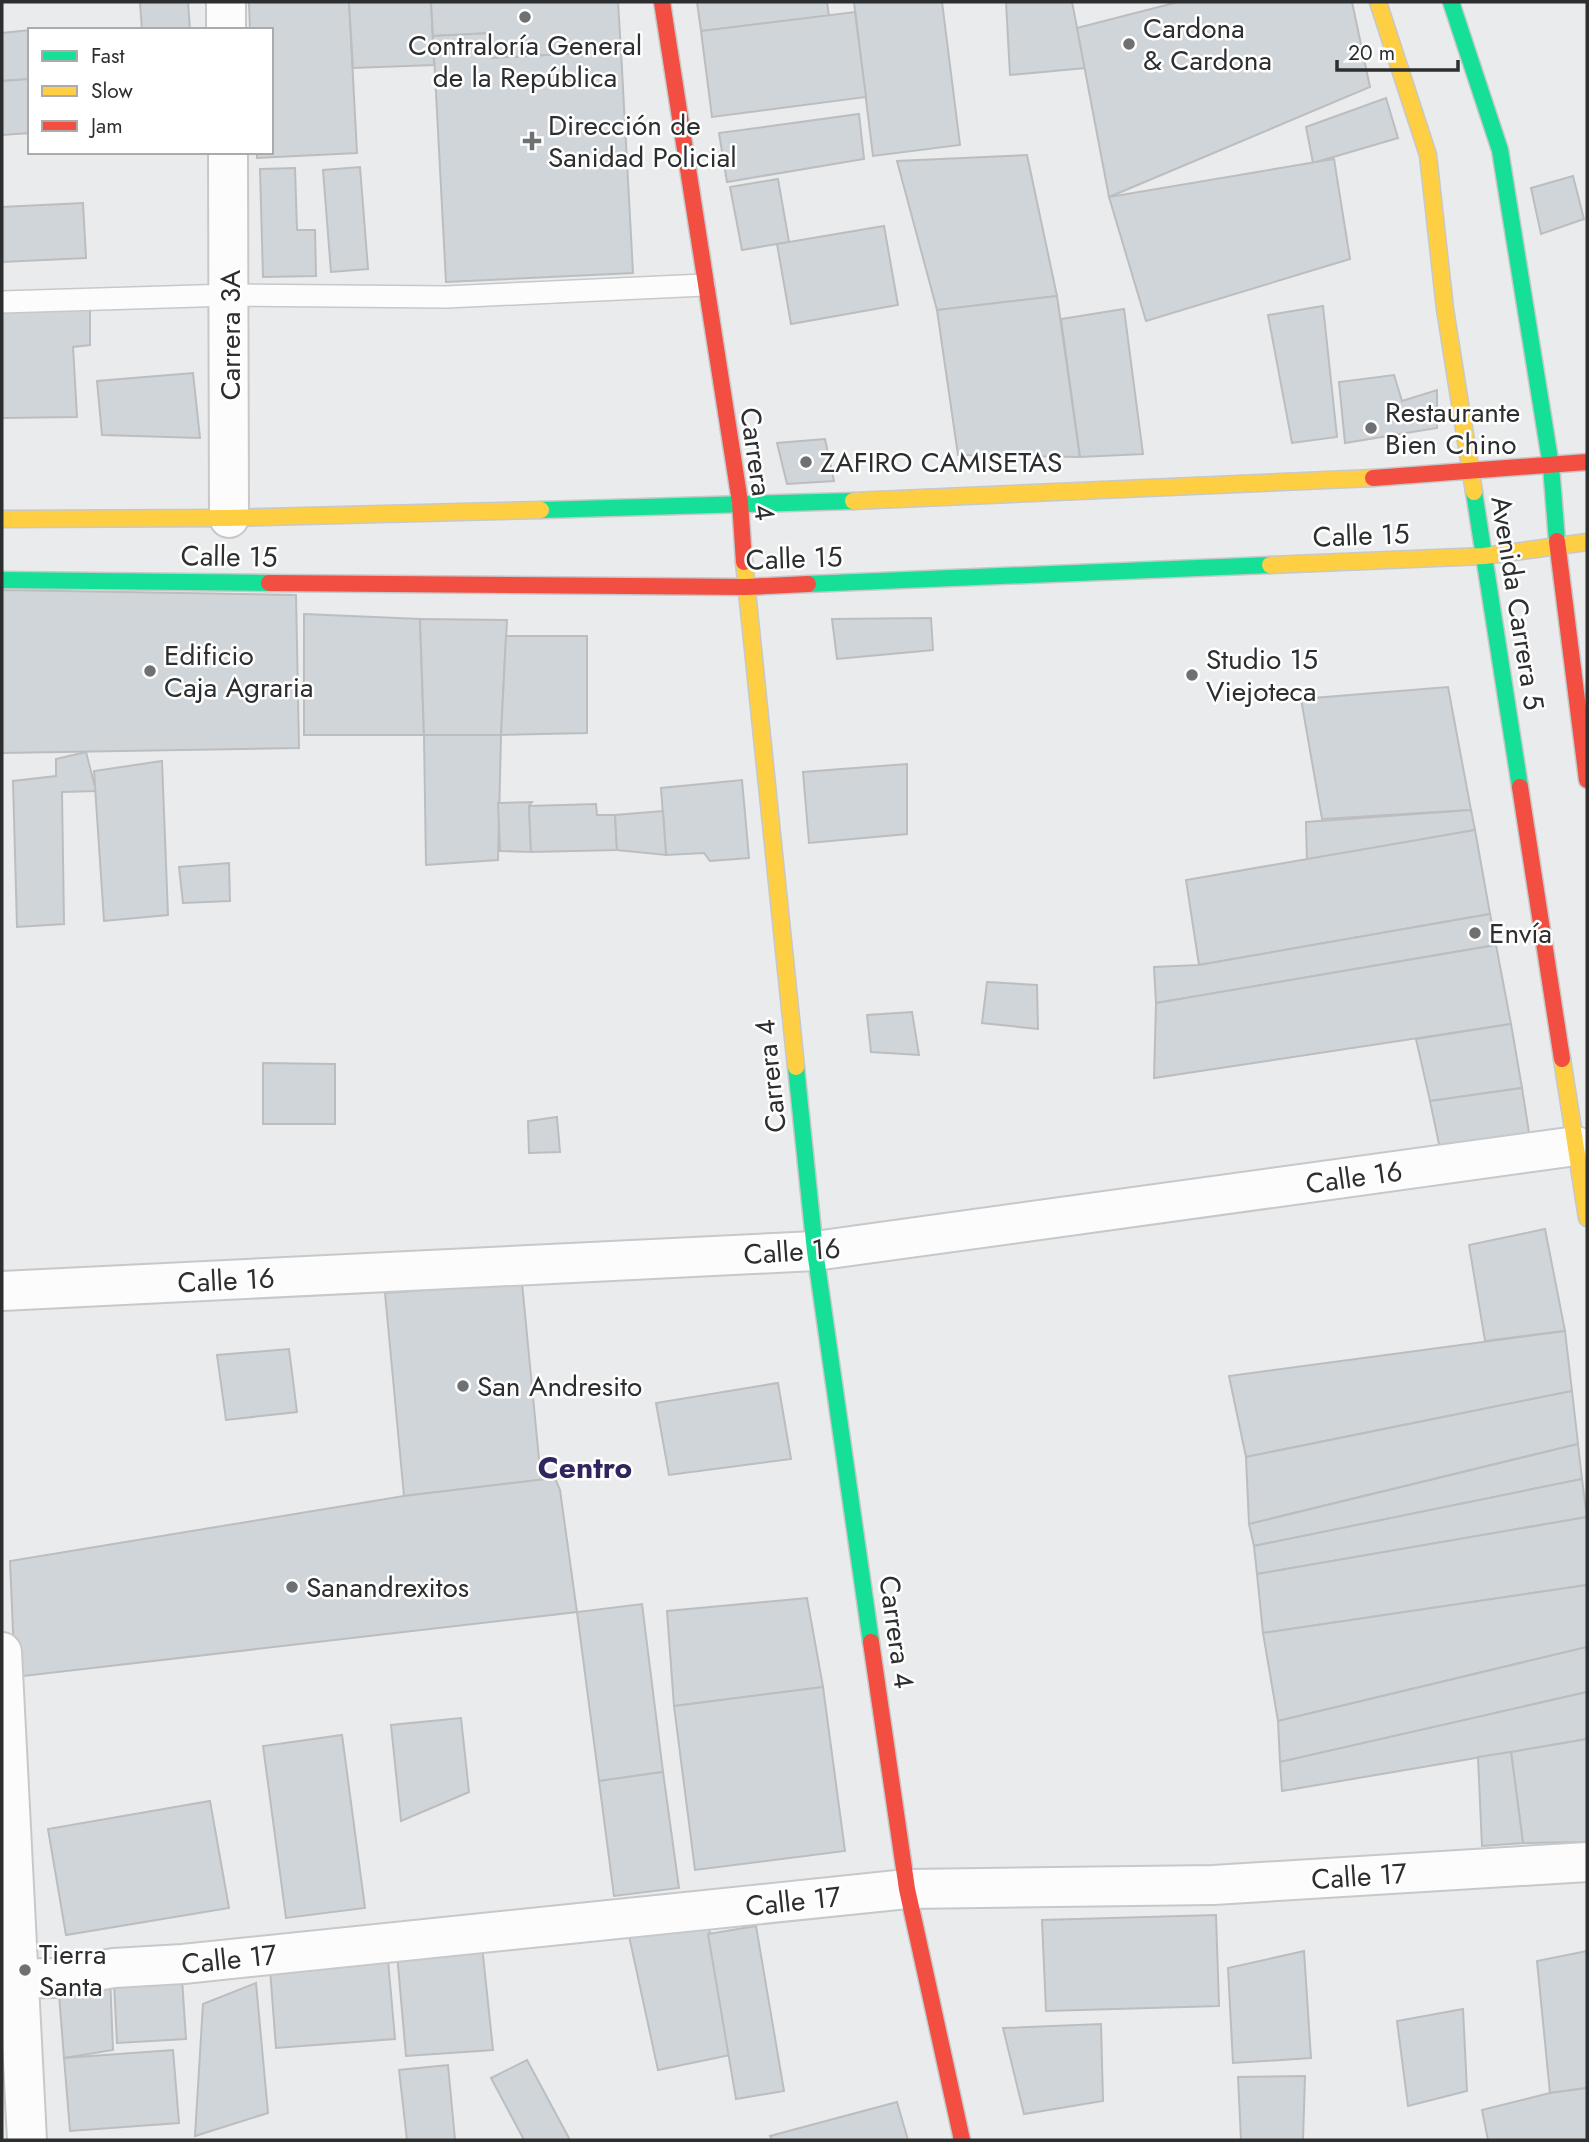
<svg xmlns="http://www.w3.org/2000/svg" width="1589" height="2142" font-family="Jost,sans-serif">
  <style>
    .building { fill: #d0d5da; stroke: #bcbdbe; stroke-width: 2 }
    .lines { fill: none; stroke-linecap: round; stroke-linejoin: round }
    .lane-casing { stroke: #c7c8c9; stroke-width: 24 }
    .street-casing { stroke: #c7c8c9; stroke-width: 42 }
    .fast-casing { stroke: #c7c8c9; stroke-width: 19 }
    .slow-casing { stroke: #c7c8c9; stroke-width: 19 }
    .jam-casing { stroke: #c7c8c9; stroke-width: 19 }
    .lane { stroke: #fcfcfc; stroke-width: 21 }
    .street { stroke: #fcfcfc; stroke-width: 38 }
    .fast { stroke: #16e098; stroke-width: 16 }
    .slow { stroke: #ffcf43; stroke-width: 16 }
    .jam { stroke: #f24e42; stroke-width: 16 }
    .poi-dot { fill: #6f7071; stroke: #fff; stroke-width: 2.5 }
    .labels { text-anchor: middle; stroke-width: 5; stroke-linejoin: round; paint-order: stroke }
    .poi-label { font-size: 28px; fill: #2d2e2f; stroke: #fff; text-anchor: start }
    .street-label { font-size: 28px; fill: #2d2e2f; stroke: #fff }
    .neighbourhood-label { font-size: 30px; font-weight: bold; fill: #30255f; stroke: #fff }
  </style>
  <rect width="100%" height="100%" fill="#eaebec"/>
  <g class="building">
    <path d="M140,2h48l2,28h-48z"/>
    <path d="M249,2h100l8,151 -100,5v-6h14v-122h-21z"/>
    <path d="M349,2h82l3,63 -81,3z"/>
    <path d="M431,2h187l3,49 -129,7 -1,-25 -58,3z"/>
    <path d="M697,2h130l2,14 -128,15z"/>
    <path d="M854,2h88l18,143 -87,11z"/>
    <path d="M1006,2h66l13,66 -75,7z"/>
    <path d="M1178,2h174l18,85 -261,110 -32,-169z"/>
    <path d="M855,12l11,85 -154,20 -11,-86z"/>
    <path d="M30,30v49l-28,2v-48z"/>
    <path d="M491,33l1,25 129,-7 12,222 -187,9 -13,-246z"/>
    <path d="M30,79v54l-28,2v-54z"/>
    <path d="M1386,98l12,40 -85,25 -7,-36z"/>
    <path d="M859,114l5,45 -137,23 -8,-49z"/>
    <path d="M1027,155l30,141 -120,14 -40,-149z"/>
    <path d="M1334,159l16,100 -204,62 -37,-124z"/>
    <path d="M360,167l8,102 -37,3 -8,-102z"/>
    <path d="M295,168l2,62h18l1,46 -53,1 -3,-108z"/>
    <path d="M1573,176l11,43 -43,15 -10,-46z"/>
    <path d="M778,179l11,63 -47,8 -12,-63z"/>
    <path d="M83,203l3,55 -84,4v-55z"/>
    <path d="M884,226l14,79 -107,19 -14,-80z"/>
    <path d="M1057,296l23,161 -122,-2 -21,-145z"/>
    <path d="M1323,306l14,131 -45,6 -24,-128z"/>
    <path d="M90,307v38l-17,2 4,70 -75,1v-106z"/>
    <path d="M1124,309l19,145 -63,3 -19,-138z"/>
    <path d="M193,373l7,65 -98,-3 -5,-54z"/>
    <path d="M1394,375l8,26 35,-11v38l-92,15 -6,-61z"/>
    <path d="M825,439l9,42 -47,3 -10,-41z"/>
    <path d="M2,590l294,5 3,153 -297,5z"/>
    <path d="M304,614l116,5 4,116h-120z"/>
    <path d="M931,618l2,32 -96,9 -5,-40z"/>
    <path d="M420,619l87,1 -6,115h-77z"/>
    <path d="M506,636h81v97l-86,2z"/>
    <path d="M1448,687l23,123 -149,9 -21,-120z"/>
    <path d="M424,735h77l-3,125 -72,5z"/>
    <path d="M86,752l10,39 -34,1 2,132 -47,3 -4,-146 43,-5v-17z"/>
    <path d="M162,761l6,154 -64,6 -10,-150z"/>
    <path d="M907,764v70l-98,9 -6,-71z"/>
    <path d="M742,780l7,78 -39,3 -6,-8 -38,2 -5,-67z"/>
    <path d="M532,802l-3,4 2,46 -31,-1 -2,-48z"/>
    <path d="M596,804l1,11h18l2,35 -86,2 -2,-46z"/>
    <path d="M1471,810l4,20 -168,31 -1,-39z"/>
    <path d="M663,811l3,44 -49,-5 -2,-35z"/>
    <path d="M1475,830l15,84 -291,51 -13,-85z"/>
    <path d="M229,863l1,38 -47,2 -4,-36z"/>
    <path d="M1490,914l6,31 -340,58 -2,-36 45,-2z"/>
    <path d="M1496,945l15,79 -357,54 2,-75z"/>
    <path d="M987,982l50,3 1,44 -56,-6z"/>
    <path d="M912,1012l7,43 -48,-3 -4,-37z"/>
    <path d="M1511,1024l11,64 -92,13 -14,-62z"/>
    <path d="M263,1063l72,1v60h-72z"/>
    <path d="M1522,1088l8,51 -90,10 -10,-48z"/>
    <path d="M557,1117l3,35 -31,1 -1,-32z"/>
    <path d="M1545,1229l20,102 -80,10 -16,-96z"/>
    <path d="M522,1283l19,197 -137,16 -19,-203z"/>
    <path d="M1565,1331l7,60 -326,66 -17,-81z"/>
    <path d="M289,1349l8,63 -71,8 -9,-65z"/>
    <path d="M778,1383l13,76 -122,16 -13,-72z"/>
    <path d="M1572,1391l6,53 -329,80 -3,-67z"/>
    <path d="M1578,1444l4,35 -328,67 -5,-22z"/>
    <path d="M555,1478l5,12 17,122 -562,65 -5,-116 394,-65z"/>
    <path d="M1582,1479l5,38 -330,57 -3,-28z"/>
    <path d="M1587,1517v68l-324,48 -6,-59z"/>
    <path d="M1587,1585v62l-309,74 -15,-88z"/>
    <path d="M807,1598l16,89 -149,19 -7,-95z"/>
    <path d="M642,1604l21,168 -64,9 -22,-169z"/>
    <path d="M1587,1647v45l-307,70 -2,-41z"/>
    <path d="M823,1687l22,164 -150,19 -21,-164z"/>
    <path d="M1587,1692v47l-305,52 -2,-29z"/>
    <path d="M461,1718l8,74 -68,29 -10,-96z"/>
    <path d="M342,1735l23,173 -79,10 -23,-172z"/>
    <path d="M1587,1739v103l-64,1 -12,-91z"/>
    <path d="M1511,1752l12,91 -41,3 -4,-89z"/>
    <path d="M663,1772l16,116 -65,8 -15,-115z"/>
    <path d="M210,1801l19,107 -163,27 -18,-106z"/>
    <path d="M1216,1915l3,91 -173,5 -4,-91z"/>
    <path d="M707,1919l28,135 -77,16 -29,-134z"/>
    <path d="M756,1926l28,165 -48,8 -28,-165z"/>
    <path d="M482,1946l11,104 -87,6 -9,-102z"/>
    <path d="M1304,1951l7,107 -78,5 -5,-95z"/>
    <path d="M1587,1951v137l-37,5 -13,-132z"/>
    <path d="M388,1960l7,79 -119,9 -6,-79z"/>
    <path d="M110,1976l3,74 -49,8 -6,-76z"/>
    <path d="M182,1979l4,60 -69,4 -3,-60z"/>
    <path d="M256,1983l12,130 -73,23 8,-132z"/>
    <path d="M1463,2009l4,82 -59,15 -11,-85z"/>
    <path d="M1101,2024l2,77 -79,13 -21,-86z"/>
    <path d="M173,2050l6,73 -109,8 -6,-73z"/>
    <path d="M527,2060l43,80h-46l-33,-62z"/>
    <path d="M448,2065l7,75h-48l-8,-70z"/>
    <path d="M1305,2076l-2,64h-62l-3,-63z"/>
    <path d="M1587,2088v52h-99l-6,-30 68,-17z"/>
    <path d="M897,2102l11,38h-136l-2,-4z"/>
  </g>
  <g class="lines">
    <g class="lane-casing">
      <path id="lane" d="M2,302l229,-7 215,2 258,-12"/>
    </g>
    <g class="street-casing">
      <g id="street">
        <path d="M226,2v28"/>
        <path d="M228,152l1,366"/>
        <path d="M2,1291l813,-40 761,-105"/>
        <path d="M2,1652l25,488"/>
        <path d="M2,1979l53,-1 59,-10 69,-4 724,-75 306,-4 374,-23"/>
      </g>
    </g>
    <g class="fast-casing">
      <g id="fast">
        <path d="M1451,2l49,148 51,316 6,75"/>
        <path d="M1474,492l46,295"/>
        <path d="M541,510l312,-9"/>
        <path d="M2,580l267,3"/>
        <path d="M808,584l462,-19"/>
        <path d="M796,1067l19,184 56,391"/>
      </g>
    </g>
    <g class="slow-casing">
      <g id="slow">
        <path d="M1378,2l50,153 17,154 29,183"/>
        <path d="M853,501l520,-23"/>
        <path d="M2,519l227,-1 312,-8"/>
        <path d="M744,562l52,505"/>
        <path d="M1270,565l214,-9 103,-14"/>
        <path d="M1562,1059l25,159"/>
      </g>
    </g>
    <g class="jam-casing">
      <g id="jam">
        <path d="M662,2l78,500 4,60"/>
        <path d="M1373,478l214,-16"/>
        <path d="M1557,541l30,239"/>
        <path d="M269,583l477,4 62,-3"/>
        <path d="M1520,787l42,272"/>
        <path d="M871,1642l36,247 55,251"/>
      </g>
    </g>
    <use href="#lane" class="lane"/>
    <use href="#street" class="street"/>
    <use href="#fast" class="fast"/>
    <use href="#slow" class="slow"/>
    <use href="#jam" class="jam"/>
  </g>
  <g class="poi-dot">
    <circle cx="525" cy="17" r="7"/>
    <circle cx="1129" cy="44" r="7"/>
    <path d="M528.5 130.5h7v7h7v7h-7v7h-7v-7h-7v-7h7z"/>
    <circle cx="1371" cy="428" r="7"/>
    <circle cx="806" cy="462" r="7"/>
    <circle cx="150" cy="671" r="7"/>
    <circle cx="1192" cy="675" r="7"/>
    <circle cx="1475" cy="933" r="7"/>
    <circle cx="463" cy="1386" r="7"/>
    <circle cx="292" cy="1587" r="7"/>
    <circle cx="25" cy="1970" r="7"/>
  </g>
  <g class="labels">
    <g class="poi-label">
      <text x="1143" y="38">Cardona<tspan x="1143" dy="32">&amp; Cardona</tspan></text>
      <text x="525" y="55" text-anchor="middle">Contraloría General<tspan x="525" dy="32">de la República</tspan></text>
      <text x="548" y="135">Dirección de<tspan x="548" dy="32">Sanidad Policial</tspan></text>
      <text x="1385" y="422">Restaurante<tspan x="1385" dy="32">Bien Chino</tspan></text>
      <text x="820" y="472">ZAFIRO CAMISETAS</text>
      <text x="164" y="665">Edificio<tspan x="164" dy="32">Caja Agraria</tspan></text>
      <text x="1206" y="669">Studio 15<tspan x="1206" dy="32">Viejoteca</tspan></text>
      <text x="1489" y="943">Envía</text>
      <text x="477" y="1396">San Andresito</text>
      <text x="306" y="1597">Sanandrexitos</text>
      <text x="39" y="1964">Tierra<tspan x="39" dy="32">Santa</tspan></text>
    </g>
    <g class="street-label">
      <text transform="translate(230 335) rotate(-90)" y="10">Carrera 3A</text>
      <text transform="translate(758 464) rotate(82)" y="10">Carrera 4</text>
      <text transform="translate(1361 535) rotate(-2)" y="10">Calle 15</text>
      <text transform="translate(229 556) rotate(1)" y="10">Calle 15</text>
      <text transform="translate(794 558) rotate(-2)" y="10">Calle 15</text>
      <text transform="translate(1518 603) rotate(81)" y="10">Avenida Carrera 5</text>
      <text transform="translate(770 1076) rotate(-96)" y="10">Carrera 4</text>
      <text transform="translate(1354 1177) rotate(-8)" y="10">Calle 16</text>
      <text transform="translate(792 1251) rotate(-4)" y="10">Calle 16</text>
      <text transform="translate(226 1280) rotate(-3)" y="10">Calle 16</text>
      <text transform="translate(897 1632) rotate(82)" y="10">Carrera 4</text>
      <text transform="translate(1359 1876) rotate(-4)" y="10">Calle 17</text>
      <text transform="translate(793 1901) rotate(-6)" y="10">Calle 17</text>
      <text transform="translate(229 1959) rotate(-6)" y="10">Calle 17</text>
    </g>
    <g class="neighbourhood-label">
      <text x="585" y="1478">Centro</text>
    </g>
  </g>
  <rect width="1589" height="2142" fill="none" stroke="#2d2e2f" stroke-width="7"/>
  <rect x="28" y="28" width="245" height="126" fill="#ffffff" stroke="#ababac" stroke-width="2"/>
  <rect x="42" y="51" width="35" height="10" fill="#16e098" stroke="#ababac" stroke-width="2"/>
  <text x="91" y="63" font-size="21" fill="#2d2e2f">Fast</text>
  <rect x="42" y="86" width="35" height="10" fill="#ffcf43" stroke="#ababac" stroke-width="2"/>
  <text x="91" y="98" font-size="21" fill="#2d2e2f">Slow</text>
  <rect x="42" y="121" width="35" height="10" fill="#f24e42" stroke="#ababac" stroke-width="2"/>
  <text x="91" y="133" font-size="21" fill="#2d2e2f">Jam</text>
  <path d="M1337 60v10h121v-10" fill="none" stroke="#2d2e2f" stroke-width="3.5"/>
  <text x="1348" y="60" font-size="21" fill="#2d2e2f" stroke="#ffffff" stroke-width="5" paint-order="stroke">20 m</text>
</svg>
